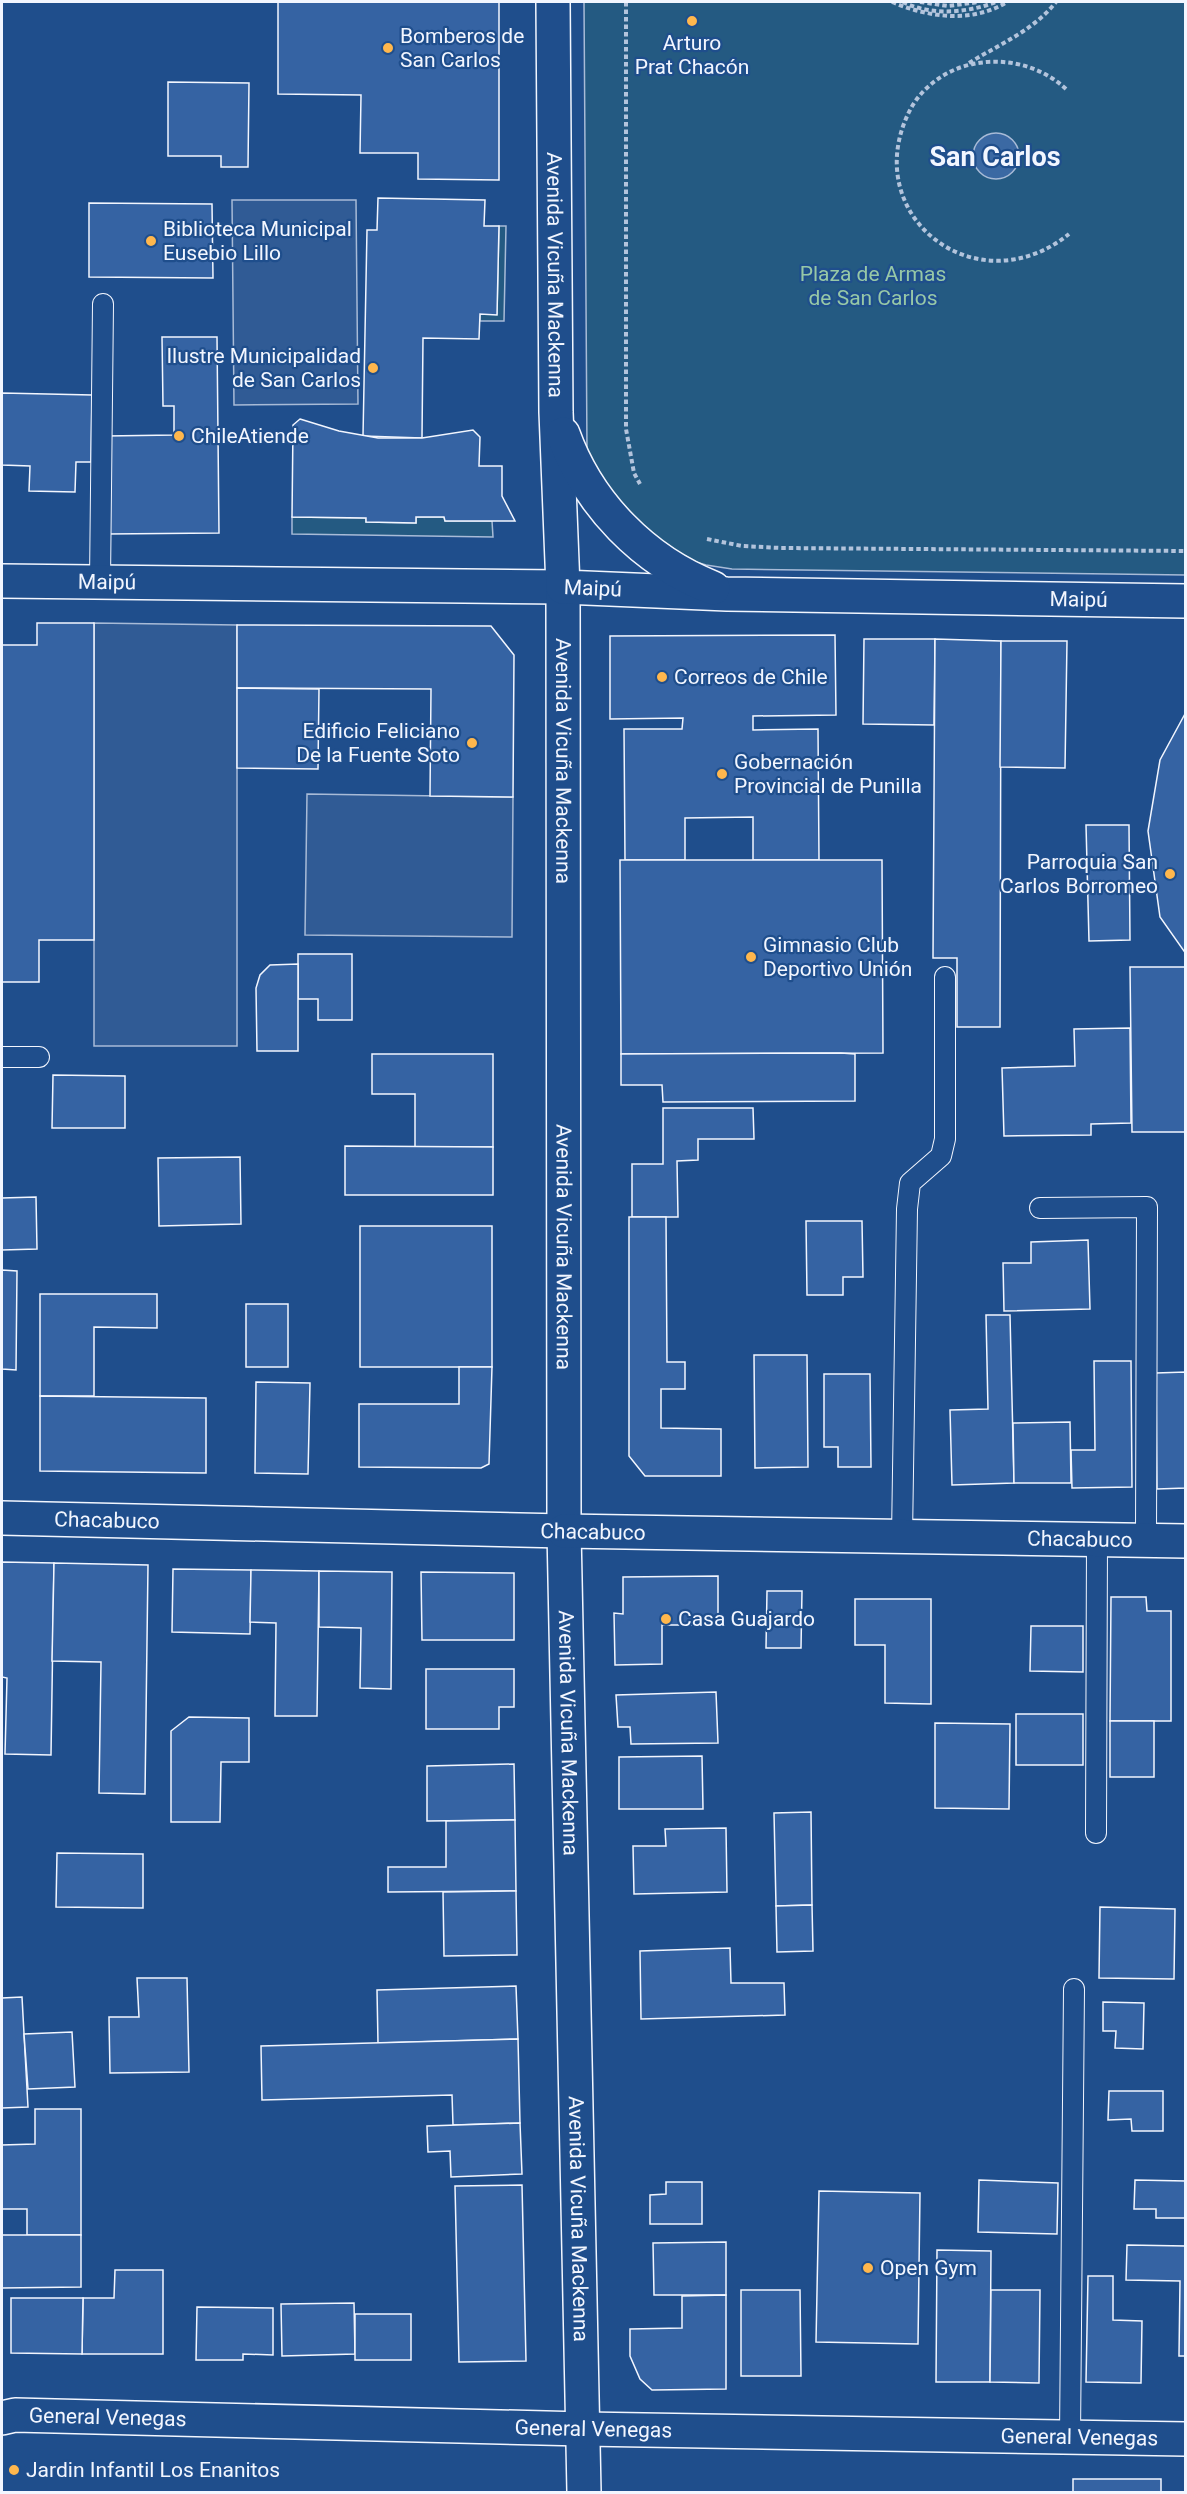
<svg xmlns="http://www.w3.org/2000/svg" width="1187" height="2494" font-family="Roboto,sans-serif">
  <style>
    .green { fill: #245a82; stroke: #a8bbd7; stroke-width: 1.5 }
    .parking { fill: #305b95; stroke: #a8bbd7; stroke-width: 1.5 }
    .water { fill: #3b69a3; stroke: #a8bbd7; stroke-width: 1.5 }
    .building { fill: #3563a3; stroke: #f2f6ff; stroke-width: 1.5 }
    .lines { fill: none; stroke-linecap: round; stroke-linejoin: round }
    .service-casing { stroke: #f2f6ff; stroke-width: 22 }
    .minor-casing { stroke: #f2f6ff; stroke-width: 36 }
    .tertiary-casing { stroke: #f2f6ff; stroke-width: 36 }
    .secondary-casing { stroke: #f2f6ff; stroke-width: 36 }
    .primary-casing { stroke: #f2f6ff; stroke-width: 36 }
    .path { stroke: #b3c4dc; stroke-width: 4; stroke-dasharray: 4.5 3; stroke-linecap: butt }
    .service { stroke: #1f4e8c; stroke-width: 20 }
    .minor { stroke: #1f4e8c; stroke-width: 33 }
    .tertiary { stroke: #1f4e8c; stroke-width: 33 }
    .secondary { stroke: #1f4e8c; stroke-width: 33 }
    .primary { stroke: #1f4e8c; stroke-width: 33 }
    .poi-dot { fill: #ffb74d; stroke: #1f4e8c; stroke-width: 2 }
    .labels { text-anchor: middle; stroke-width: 4.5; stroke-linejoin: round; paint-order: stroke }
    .poi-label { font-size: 21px; fill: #f2f6ff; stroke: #1f4e8c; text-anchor: start }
    .park-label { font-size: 21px; fill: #97c8a6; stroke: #1f4e8c }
    .street-label { font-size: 21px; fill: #f2f6ff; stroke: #1f4e8c }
    .district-label { font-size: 27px; font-weight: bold; fill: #f2f6ff; stroke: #1f4e8c }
  </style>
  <rect width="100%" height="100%" fill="#1f4e8c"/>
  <g class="green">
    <path d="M584,2h601v573l-453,-6 -26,-4 -27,-8 -53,-40 -39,-66z"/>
    <path d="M499,226h7l-2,95h-24v-7h17z"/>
    <path d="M292,517l74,1v4l50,1v-6h28l1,4h47l1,16 -201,-3z"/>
  </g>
  <g class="parking">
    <path d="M232,200h124l2,204 -124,1z"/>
    <path d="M94,623l143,2v421h-143z"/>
    <path d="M307,794l206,3 -1,140 -207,-2z"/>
  </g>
  <circle class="water" cx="996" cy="156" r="23"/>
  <g class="building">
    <path d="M278,2h221v178l-81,-1v-26h-58l1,-58 -83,-1z"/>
    <path d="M168,82l81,1 -1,84h-27v-11h-53z"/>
    <path d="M378,198l107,2 -1,26h15l-2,89 -17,-1 -1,25 -56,-1 -1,100 -59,-2 4,-206h10z"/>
    <path d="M89,203l123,1 1,74 -124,-1z"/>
    <path d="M162,337h55l2,196 -112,1 -1,-98 68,-1v-29h-11z"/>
    <path d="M2,393l90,2 -1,67h-15l-1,30 -46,-1 1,-25 -28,-1z"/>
    <path d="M300,419l39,12 39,7h44l51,-8 7,7 -1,29h23v30l13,25h-70l-1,-4h-28v6l-50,-1v-4l-74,-1 1,-92z"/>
    <path d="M37,623h57v317h-55v42h-37v-337h35z"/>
    <path d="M237,625l254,1 23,29 -1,142 -83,-1 1,-107 -194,-1z"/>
    <path d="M835,635l1,80 -83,1v14l65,-1 1,131h-66v-43l-68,1v42h-60l-1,-131h58l1,-11 -73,1v-83z"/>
    <path d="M864,639h71l-1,86 -71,-1z"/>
    <path d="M935,639l66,2 -1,386h-43v-69h-24z"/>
    <path d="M1001,641h66l-2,127 -65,-1z"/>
    <path d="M237,688l82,1 -1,80 -81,-1z"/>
    <path d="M1186,712v242l-26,-37 -12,-86 12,-71z"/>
    <path d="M1086,825h43l1,115 -41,1z"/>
    <path d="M620,860h262l1,193 -262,1z"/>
    <path d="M298,954h54v66h-34v-21h-20z"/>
    <path d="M298,964v87h-41l-1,-63 4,-13 10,-10z"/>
    <path d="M1130,967h56v165h-54z"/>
    <path d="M1130,1028l1,95 -40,1v11l-87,1 -2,-68 73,-2 -1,-37z"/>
    <path d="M841,1053l14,1v47l-192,1 -1,-17h-41v-31z"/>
    <path d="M372,1054h121v93h-78v-53h-43z"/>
    <path d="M53,1075l72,1v52h-73z"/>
    <path d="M663,1108h90l1,31h-56v21l-21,1 1,56h-46v-53h31z"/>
    <path d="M345,1146l148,1v48h-148z"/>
    <path d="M240,1157l1,67 -82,2 -1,-68z"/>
    <path d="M36,1197l1,52 -35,1v-52z"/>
    <path d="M629,1217h37l1,145h18v27h-24v39l60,1v47h-76l-16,-20z"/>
    <path d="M806,1221h56l1,56h-20v18h-36z"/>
    <rect x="360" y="1226" width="132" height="141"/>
    <path d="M1088,1240l2,69 -86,2 -1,-48h28v-21z"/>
    <path d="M2,1270l15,1 -1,99 -14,-1z"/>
    <path d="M40,1294h117v34l-63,-1v69h-54z"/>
    <rect x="246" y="1304" width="42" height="63"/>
    <path d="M986,1315h24l4,168 -62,2 -2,-75 38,-1z"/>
    <path d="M754,1355h53l1,112 -53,1z"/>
    <path d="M1094,1361h37l1,126 -60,1 -1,-38h24z"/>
    <path d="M459,1367h33l-3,97 -8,4 -122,-1v-63h100z"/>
    <path d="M1186,1372v116l-29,1 -1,-116z"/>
    <path d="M824,1374h46l1,93h-33v-20h-14z"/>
    <path d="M256,1382l54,1 -2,91 -53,-1z"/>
    <path d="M40,1396l166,2v75l-166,-2z"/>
    <path d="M1070,1422l1,61h-57l-1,-60z"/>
    <path d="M2,1562l52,1 -3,192 -46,-1 2,-76 -5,-1z"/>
    <path d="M54,1563l94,2 -3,229 -46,-1 2,-131 -49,-1z"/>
    <path d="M173,1569l78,1 -1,64 -78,-2z"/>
    <path d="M251,1570l68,1 -2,145h-42l1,-93 -26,-1z"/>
    <path d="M319,1571l73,1 -1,117 -31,-1 1,-60 -42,-1z"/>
    <path d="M421,1572l93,1v67h-92z"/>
    <path d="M718,1576v49h-56v39l-47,1 -1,-52 9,1v-37z"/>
    <path d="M767,1591h35l-1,57h-35z"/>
    <path d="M1111,1597h35l1,14h24v110h-61z"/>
    <path d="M855,1599h76v105l-46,-1v-58h-30z"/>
    <path d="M1031,1626h52v46l-53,-1z"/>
    <path d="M426,1669h88v38h-15v22h-73z"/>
    <path d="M716,1692l2,51 -87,1 -1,-17h-12l-2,-32z"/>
    <rect x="1016" y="1714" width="67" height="51"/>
    <path d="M189,1717l60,1v44h-28l-1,60h-49v-91z"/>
    <rect x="1110" y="1721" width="44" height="56"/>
    <path d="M935,1723l75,1 -1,85 -74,-1z"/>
    <path d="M702,1756l1,53h-84v-52z"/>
    <path d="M514,1764l1,56 -88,1v-55z"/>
    <path d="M811,1812l1,93 -36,1 -2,-93z"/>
    <path d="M515,1820l1,71 -128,1v-25h58v-46z"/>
    <path d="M726,1828l1,64 -93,2 -1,-48h33l-1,-17z"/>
    <path d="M57,1853l86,1v54l-87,-1z"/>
    <path d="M516,1891l1,64 -73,1 -1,-64z"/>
    <path d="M812,1905l1,46 -36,1 -1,-46z"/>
    <path d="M1100,1907l75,2 -1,70 -75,-1z"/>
    <path d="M730,1948l1,35h53l1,32 -144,4 -1,-68z"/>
    <path d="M137,1978h50l2,94 -79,1 -1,-56h30z"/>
    <path d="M516,1986l2,53 -140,4 -1,-53z"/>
    <path d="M22,1997l6,110 -26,1v-110z"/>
    <path d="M1103,2002l41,1 -1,46 -28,-1 1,-17h-13z"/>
    <path d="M72,2032l3,55 -47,2 -4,-55z"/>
    <path d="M518,2039l2,84 -67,2 -1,-30 -190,5 -1,-54z"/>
    <path d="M1109,2091h54v40h-31l-1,-12 -23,1z"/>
    <path d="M35,2109h46v126h-54v-26h-25v-64l33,-1z"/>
    <path d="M520,2123l2,51 -71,3 -1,-26 -22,1 -1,-26z"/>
    <path d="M979,2180l79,3 -1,51 -79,-2z"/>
    <path d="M1135,2180l51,1v37h-30v-9h-22z"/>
    <path d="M666,2182h36v42h-52v-29l16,-1z"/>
    <path d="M522,2185l4,176 -67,1 -4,-176z"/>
    <path d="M819,2191l101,2 -2,151 -102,-2z"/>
    <path d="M2,2235h79v52l-79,1z"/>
    <path d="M726,2242v53h-72l-1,-52z"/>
    <path d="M1127,2245l59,1v110h-7l1,-75 -54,-1z"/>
    <path d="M937,2250l54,1 -1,131h-54z"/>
    <path d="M115,2270h48v84h-81l1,-56h31z"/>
    <path d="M1088,2276h25v44l29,1 -1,62 -55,-1z"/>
    <path d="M741,2290h59l1,86h-60z"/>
    <path d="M991,2290h49l-1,93 -49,-1z"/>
    <path d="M726,2295v94l-74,1 -12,-11 -10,-23v-27l52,-1v-32z"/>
    <path d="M11,2298h72l-1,56 -71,-1z"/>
    <path d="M354,2303l1,51 -73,2 -1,-52z"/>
    <path d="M197,2307l76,1v47l-30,-1v6h-47z"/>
    <rect x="355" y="2314" width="56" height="46"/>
    <rect x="1073" y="2479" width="88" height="13"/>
  </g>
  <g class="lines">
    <g class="service-casing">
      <g id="service">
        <path d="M100,581l3,-277"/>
        <path d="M2,1057h37"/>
        <path d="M1040,1208l107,-1 -1,333"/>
        <path d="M902,1537l5,-328 3,-26 31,-27 4,-17v-162"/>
        <path d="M1096,1833l1,-293"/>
        <path d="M1070,2437l4,-448"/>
      </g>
    </g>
    <g class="minor-casing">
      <g id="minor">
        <path id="s1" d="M2,2418l13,-3 569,14 602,10"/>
      </g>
    </g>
    <g class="tertiary-casing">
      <g id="tertiary">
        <path id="s2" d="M2,581l561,6"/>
        <path id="s3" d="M2,1518l562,13"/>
      </g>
    </g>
    <g class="secondary-casing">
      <g id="secondary">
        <path id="s4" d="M563,587l1,944 20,961"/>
        <path id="s5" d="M564,1531l622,10"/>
      </g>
    </g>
    <g class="primary-casing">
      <g id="primary">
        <path id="s6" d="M553,2l3,410 7,175 164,7 459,7"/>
        <path d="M563,434c25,70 81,127 150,154"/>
      </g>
    </g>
    <g class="path">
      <path d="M626,2v427l8,44 6,11"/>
      <path d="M892,2c36,15 79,22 115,0"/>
      <path d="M903,2c28,14 64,11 93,0"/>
      <path d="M920,2l28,4 31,-4"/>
      <path d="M969,63c31,-19 65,-33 87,-61"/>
      <path d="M1066,89c-25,-23 -60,-32 -93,-25 -26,5 -52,23 -64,48 -51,104 68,196 160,122"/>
      <path d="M707,539l35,7 39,2 405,3"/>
    </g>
    <use href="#service" class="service"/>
    <use href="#minor" class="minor"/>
    <use href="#tertiary" class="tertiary"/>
    <use href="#secondary" class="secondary"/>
    <use href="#primary" class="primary"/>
  </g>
  <g class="poi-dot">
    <circle cx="692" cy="21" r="6"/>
    <circle cx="388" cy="48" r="6"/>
    <circle cx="151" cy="241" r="6"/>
    <circle cx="373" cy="368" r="6"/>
    <circle cx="179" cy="436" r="6"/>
    <circle cx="662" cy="677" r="6"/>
    <circle cx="472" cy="743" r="6"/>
    <circle cx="722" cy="774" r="6"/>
    <circle cx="1170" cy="874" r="6"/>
    <circle cx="751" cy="957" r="6"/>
    <circle cx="666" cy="1619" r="6"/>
    <circle cx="868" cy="2268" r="6"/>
    <circle cx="14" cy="2470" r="6"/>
  </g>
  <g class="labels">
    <g class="poi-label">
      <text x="400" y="43">Bomberos de<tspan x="400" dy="24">San Carlos</tspan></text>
      <text x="692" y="50" text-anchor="middle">Arturo<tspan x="692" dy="24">Prat Chacón</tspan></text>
      <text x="163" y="236">Biblioteca Municipal<tspan x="163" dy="24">Eusebio Lillo</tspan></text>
      <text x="361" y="363" text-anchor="end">Ilustre Municipalidad<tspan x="361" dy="24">de San Carlos</tspan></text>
      <text x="191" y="443">ChileAtiende</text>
      <text x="674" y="684">Correos de Chile</text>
      <text x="460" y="738" text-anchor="end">Edificio Feliciano<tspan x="460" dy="24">De la Fuente Soto</tspan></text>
      <text x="734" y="769">Gobernación<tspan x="734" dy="24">Provincial de Punilla</tspan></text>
      <text x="1158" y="869" text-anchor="end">Parroquia San<tspan x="1158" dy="24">Carlos Borromeo</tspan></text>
      <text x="763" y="952">Gimnasio Club<tspan x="763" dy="24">Deportivo Unión</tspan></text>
      <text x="678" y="1626">Casa Guajardo</text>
      <text x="880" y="2275">Open Gym</text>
      <text x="26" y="2477">Jardin Infantil Los Enanitos</text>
    </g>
    <g class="park-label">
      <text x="873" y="281">Plaza de Armas<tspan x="873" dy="24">de San Carlos</tspan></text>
    </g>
    <g class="street-label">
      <text dy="7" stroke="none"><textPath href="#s6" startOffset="273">Avenida Vicuña Mackenna</textPath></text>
      <text dy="7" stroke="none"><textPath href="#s2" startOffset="105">Maipú</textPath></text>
      <text dy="7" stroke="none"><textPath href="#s6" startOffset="615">Maipú</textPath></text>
      <text dy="7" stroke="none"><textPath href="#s6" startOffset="1101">Maipú</textPath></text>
      <text dy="7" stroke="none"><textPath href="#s4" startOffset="174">Avenida Vicuña Mackenna</textPath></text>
      <text dy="7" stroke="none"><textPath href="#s4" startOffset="660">Avenida Vicuña Mackenna</textPath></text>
      <text dy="7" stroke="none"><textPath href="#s3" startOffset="105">Chacabuco</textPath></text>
      <text transform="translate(593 1532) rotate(1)" y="7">Chacabuco</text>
      <text dy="7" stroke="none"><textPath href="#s5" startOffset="516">Chacabuco</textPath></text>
      <text dy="7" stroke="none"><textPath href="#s4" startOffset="1146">Avenida Vicuña Mackenna</textPath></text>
      <text dy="7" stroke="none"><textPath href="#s4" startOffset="1632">Avenida Vicuña Mackenna</textPath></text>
      <text dy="7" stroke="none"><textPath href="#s1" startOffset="106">General Venegas</textPath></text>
      <text dy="7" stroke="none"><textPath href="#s1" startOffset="592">General Venegas</textPath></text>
      <text dy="7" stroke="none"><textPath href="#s1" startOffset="1078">General Venegas</textPath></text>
    </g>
    <g class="district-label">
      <text x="995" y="166">San Carlos</text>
    </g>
  </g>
  <rect width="1187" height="2494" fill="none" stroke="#f2f6ff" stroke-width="6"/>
</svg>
